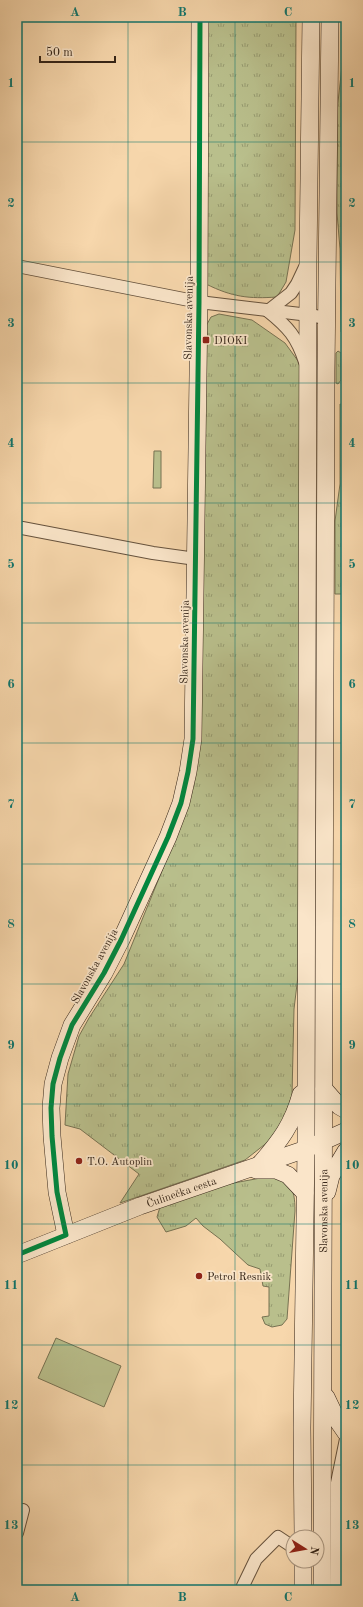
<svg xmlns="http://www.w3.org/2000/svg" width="363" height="1607" font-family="'Old Standard TT',serif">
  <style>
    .grass { fill: url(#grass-tufts); stroke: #777252 }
    .pitch { fill: #b9bf8c; stroke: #777252 }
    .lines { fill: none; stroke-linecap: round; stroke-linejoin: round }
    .street-casing { stroke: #66523d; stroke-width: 14 }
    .secondary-casing { stroke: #352518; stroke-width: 18 }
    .street { stroke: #fae5c9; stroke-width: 12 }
    .secondary { stroke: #fae5c9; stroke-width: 17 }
    .cycleway-casing { stroke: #fae5c9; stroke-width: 8 }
    .cycleway { stroke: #00873e; stroke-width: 5 }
    .grid { fill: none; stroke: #0f766e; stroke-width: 1; stroke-opacity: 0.55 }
    .poi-dot { fill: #8f2418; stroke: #fae5c9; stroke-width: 1.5 }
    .labels { text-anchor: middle; stroke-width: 3.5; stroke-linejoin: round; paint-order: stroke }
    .street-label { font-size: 11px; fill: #352518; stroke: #fae5c9 }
    .poi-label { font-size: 11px; fill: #352518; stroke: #fae5c9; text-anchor: start }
    .neatline { fill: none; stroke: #0f766e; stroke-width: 1.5 }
    .grid-label { font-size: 13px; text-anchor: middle; font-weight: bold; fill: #0f766e }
  </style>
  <defs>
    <pattern id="grass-tufts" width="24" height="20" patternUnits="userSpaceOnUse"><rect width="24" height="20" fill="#b9bf8c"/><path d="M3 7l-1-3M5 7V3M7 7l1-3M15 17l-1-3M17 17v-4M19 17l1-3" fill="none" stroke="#979b71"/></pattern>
  </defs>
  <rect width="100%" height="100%" fill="#f7d7ac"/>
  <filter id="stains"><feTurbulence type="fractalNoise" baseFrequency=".005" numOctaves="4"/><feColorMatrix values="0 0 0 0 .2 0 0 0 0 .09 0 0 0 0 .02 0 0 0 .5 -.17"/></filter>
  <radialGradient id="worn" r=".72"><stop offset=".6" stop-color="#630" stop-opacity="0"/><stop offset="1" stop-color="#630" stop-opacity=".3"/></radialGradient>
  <g class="grass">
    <path d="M204,17h92l-1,213 -9,52 -9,15c-28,2 -45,0 -71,-13z"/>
    <path d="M344,17h2v327l-3,-12h-2l-1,-83 -3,-36v-102l6,-54z"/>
    <path d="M219,314l33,6 33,23 16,22 -3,611 -4,33 -2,86 -14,39 -33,26 -125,43 19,-29 -59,-45 -15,-4 3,-51 11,-38 10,-18 35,-54 60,-147 22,-452 1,-30 -1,-9 5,-9z"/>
    <path d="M338,351l3,2v27l-3,4 -2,-1v-30z"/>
    <path d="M346,389v205h-11v-73l5,-37v-80l3,1v-8z"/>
    <path d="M266,1177c24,2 29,10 29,34l-8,108 -5,6 -10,2 -7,-3 -3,-7 7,-1v-29l-6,-1 -3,-17 -12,-4 -28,-26 -17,-13 -7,-8 -10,8 -20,6 -9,-15 3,-10 63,-22z"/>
  </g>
  <g class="pitch">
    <path d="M154,451h7v37h-8z"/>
    <path d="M56,1338l65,28 -17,41 -66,-29z"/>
  </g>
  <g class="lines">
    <g class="street-casing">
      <g id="street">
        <path d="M17,266l182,36 110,13 17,3"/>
        <path d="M268,311c20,16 29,26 37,51"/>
        <path d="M268,311l23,-18 6,-9 9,-19"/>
        <path d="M17,527l136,26 43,6"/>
        <path d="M17,1533l6,-23"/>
        <path d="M241,1590l15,-31 22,-22 15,10"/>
        <path d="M336,1590l1,-107 9,-44"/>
      </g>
    </g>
    <g class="secondary-casing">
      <g id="secondary">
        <path d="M324,1089l15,17 7,4"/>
        <path d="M260,1164c20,-23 33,-40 41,-70"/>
        <path d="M256,1170h20l12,5 17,18"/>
        <path d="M327,1192l4,-16 15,-25"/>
        <path d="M66,1235l-9,-43 -5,-56 -1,-28 2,-24 7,-26 12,-33 32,-52 17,-33 47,-103 13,-34 7,-31 5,-33 6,-437 1,-285"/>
        <path id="s1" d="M17,1255l123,-49 166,-57 40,-18"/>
        <path d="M326,1397l11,23 9,13"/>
        <path d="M303,1537l-1,-109 4,-279 2,-888 3,-244"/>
        <path d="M303,1590v-29"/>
        <path id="s2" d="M322,1590l4,-1219 4,-354"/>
      </g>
    </g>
    <use href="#street" class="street"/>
    <use href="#secondary" class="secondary"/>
    <g class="cycleway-casing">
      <path id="cycleway" d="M17,1255l49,-20 -9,-43 -5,-56 -1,-28 2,-24 7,-26 12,-33 32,-52 17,-33 47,-103 13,-34 7,-31 5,-33 6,-437 1,-285"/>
    </g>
    <use href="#cycleway" class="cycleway"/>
  </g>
  <path class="grid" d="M128,17v1573M235,17v1573M17,142h329M17,262h329M17,383h329M17,503h329M17,623h329M17,743h329M17,864h329M17,984h329M17,1104h329M17,1224h329M17,1345h329M17,1465h329"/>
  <g class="poi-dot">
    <rect x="202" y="336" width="8" height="8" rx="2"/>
    <circle cx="79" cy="1161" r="4"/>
    <circle cx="199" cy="1276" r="4"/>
  </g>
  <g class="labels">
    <g class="street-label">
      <text transform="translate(188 318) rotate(-89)" y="4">Slavonska avenija</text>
      <text transform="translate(184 642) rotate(-89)" y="4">Slavonska avenija</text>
      <text transform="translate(94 966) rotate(-61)" y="4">Slavonska avenija</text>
      <text dy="4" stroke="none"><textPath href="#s1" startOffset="176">Čulinečka cesta</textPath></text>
      <text dy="4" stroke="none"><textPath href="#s2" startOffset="379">Slavonska avenija</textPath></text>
    </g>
    <g class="poi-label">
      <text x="214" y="344">DIOKI</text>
      <text x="87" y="1165">T.O. Autoplin</text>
      <text x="207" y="1280">Petrol Resnik</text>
    </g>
  </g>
  <rect width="363" height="1607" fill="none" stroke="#f7d7ac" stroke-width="44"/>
  <g transform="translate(305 1549) rotate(101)"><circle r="19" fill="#fae5c9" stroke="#ab9882"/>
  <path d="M0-3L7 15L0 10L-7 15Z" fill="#8f2418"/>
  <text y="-6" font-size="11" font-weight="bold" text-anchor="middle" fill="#352518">N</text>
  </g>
  <path d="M40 56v6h75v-6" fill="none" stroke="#352518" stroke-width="2"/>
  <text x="46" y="56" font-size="12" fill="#352518" stroke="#fae5c9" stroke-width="3" paint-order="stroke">50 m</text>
  <rect x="22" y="22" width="319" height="1563" class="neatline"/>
  <g class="grid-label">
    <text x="75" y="16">A</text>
    <text x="182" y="16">B</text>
    <text x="288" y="16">C</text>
    <text x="11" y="87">1</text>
    <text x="352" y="87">1</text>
    <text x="11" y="207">2</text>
    <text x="352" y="207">2</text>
    <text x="11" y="327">3</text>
    <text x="352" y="327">3</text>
    <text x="11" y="447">4</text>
    <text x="352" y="447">4</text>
    <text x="11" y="568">5</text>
    <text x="352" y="568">5</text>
    <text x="11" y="688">6</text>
    <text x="352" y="688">6</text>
    <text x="11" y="808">7</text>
    <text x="352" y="808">7</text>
    <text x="11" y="928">8</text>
    <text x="352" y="928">8</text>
    <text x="11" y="1049">9</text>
    <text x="352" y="1049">9</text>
    <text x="11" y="1169">10</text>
    <text x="352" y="1169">10</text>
    <text x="11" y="1289">11</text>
    <text x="352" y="1289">11</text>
    <text x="11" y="1409">12</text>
    <text x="352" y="1409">12</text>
    <text x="11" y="1529">13</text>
    <text x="352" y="1529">13</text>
    <text x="75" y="1601">A</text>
    <text x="182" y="1601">B</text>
    <text x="288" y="1601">C</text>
  </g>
  <rect width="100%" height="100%" filter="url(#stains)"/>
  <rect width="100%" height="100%" fill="url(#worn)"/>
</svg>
